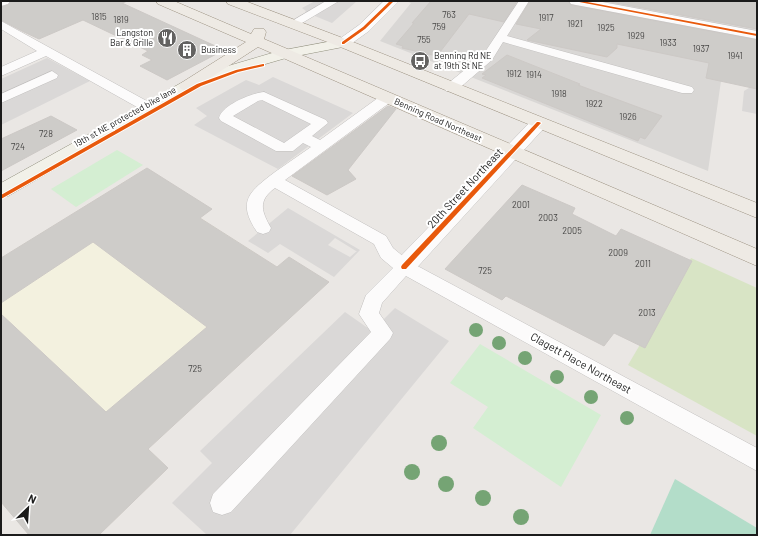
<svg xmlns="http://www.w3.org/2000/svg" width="758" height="536" font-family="Barlow,sans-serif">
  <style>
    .residential { fill: #d9d7d5 }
    .education { fill: #f3f1df }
    .grass { fill: #d8e4c5 }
    .park { fill: #d4eed2 }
    .pitch { fill: #b3ddc9 }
    .parking { fill: #dad8d7; fill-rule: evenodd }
    .building { fill: #ceccc9; stroke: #cdc9c6 }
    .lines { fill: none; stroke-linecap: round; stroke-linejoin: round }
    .service-casing { stroke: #c1bfbe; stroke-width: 1 }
    .minor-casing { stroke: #c1bfbe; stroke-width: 1 }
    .secondary-casing { stroke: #91907e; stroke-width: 1 }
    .primary-casing { stroke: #9d9383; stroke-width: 1 }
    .service { fill: #fcfbfb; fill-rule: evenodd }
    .minor { fill: #fcfbfb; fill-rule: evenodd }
    .secondary { fill: #f2f1e9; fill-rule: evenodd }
    .primary { fill: #eeeae4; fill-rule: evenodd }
    .cycleway-casing { stroke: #fff; stroke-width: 2 }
    .cycleway { fill: #e8590c; fill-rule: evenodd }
    .tree { fill: #75a474 }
    .labels { text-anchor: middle; stroke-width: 4; stroke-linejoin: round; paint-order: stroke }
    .number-label { font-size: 9px; fill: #484746 }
    .far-poi-label { font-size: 9px; fill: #1b1b1b; stroke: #fff; text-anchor: start }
    .far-street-label { font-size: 9px; fill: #1b1b1b; stroke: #fff }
    .street-label { font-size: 11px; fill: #1b1b1b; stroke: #fff }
  </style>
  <rect width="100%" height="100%" fill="#eae7e4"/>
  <path class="residential" d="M406,1h351v76l-35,-3 -14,97 -328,-130 31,-38z"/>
  <path class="education" d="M147,168l29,19 -11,8 112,72 12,-10 40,25 -181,167 20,19 -69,67h-70l-28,-33v-244z"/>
  <path class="grass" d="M691,258l66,30v148l-129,-71z"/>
  <g class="park">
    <path d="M117,150l26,15 -67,42 -25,-18z"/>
    <path d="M480,344l121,71 -40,72 -88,-59 15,-21 -38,-24z"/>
  </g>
  <path class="pitch" d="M675,479l82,49v7h-107z"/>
  <g class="parking">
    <path d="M315,1h42l-25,22 -27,-11 1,-1 -4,-3z"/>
    <path d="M47,58l43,23 -89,44v-46z"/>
    <path d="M273,77l80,36 -75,56 -84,-44 13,-9 -11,-8 50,-28 13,5z"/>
    <path d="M757,83v31l-15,-3 2,-20z"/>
    <path d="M288,208l72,42 -26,27 -54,-33 -12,9 -20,-12zM335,238l21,13h1l-7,6 -22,-12z"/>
    <path d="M395,308l54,33 -159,194h-83l-35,-32 40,-40 -12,-12 145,-139 27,19z"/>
  </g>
  <g class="building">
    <path d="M11,1h117l-6,2 102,47 -57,30 -27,-14 12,-6 -10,-5 6,-4 -65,-31 -44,19 -15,-7 -23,-12v-13l7,-2z"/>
    <path d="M431,1h86l-13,21 -35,-8 -32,42 -35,-8 1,-2 -7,-2 18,-21h-2z"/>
    <path d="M530,1h38l3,4 186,35v49l-51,-11 3,-15 -92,-19v4l-10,9 -80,-17 14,-11 -25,-5z"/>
    <path d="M605,1h152v28z"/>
    <path d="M507,55l73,29 -2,1 84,31 -17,23 -5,-2 -2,4 -156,-63 4,-3 -4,-1z"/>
    <path d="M388,106l8,3 -48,61 8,9 -29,16 -35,-19z"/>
    <path d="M51,116l26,14 -76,41v-32z"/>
    <path d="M147,168l65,41 -12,9 77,49 12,-10 40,25 -181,167 20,19 -69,67h-70l-28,-33v-188l105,98 101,-85 -114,-85 -92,61v-45z"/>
    <path d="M522,185l53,23 -3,6 44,22 5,-7 71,32 -47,87 -31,-15 -10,13 -98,-50 -4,4 -57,-31z"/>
  </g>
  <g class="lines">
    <g class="service-casing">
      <g id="service">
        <path d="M326,1h13l-42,25 -4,1 -6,-3z"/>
        <path d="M519,1h10l-22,35 185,51 2,3 -2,3h-10l-179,-51 -11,18 -36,31h-10l-2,-3 2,-3 37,-30z"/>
        <path d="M1,21l153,84 2,3 -2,3h-10l-98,-55 -45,20v-9l36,-16 -36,-22z"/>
        <path d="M52,71l6,4 -1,3 -56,25v-9z"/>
        <path d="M264,92l62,28 2,3 -16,13 8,4 62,-45h10l2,3 -2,3 -107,79 101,56 7,12 17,14 347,186v23l-351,-195 -24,27 -3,10 14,20 -3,6 -159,173 -9,3 -9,-3 -3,-9 3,-9 158,-162 -12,-18 7,-19 27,-27 -12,-10 -7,-14 -99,-56c-18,13 -13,24 -4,40l-2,4 -6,2 -6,-2c-21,-31 -7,-41 18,-60 12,-8 24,-17 36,-25l-8,-4 -10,8h-17l-55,-30 -2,-3c3,-13 33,-25 45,-26zM262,100l49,24 -27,19 -51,-27 25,-15z"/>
      </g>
    </g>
    <g class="minor-casing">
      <g id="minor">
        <path d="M1,1h9l-2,3 -7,2z"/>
        <path d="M384,1h15l-30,30 -21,15h-10l-2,-3 2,-3 21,-15z"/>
        <path d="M569,1h28l160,30v8l-181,-34 -5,-1z"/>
        <path d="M539,118l6,1 3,4 -3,4 -133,146 -8,2 -8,-2 -3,-6 3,-6 137,-142z"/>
      </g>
    </g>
    <g class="secondary-casing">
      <path id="secondary" d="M343,39l5,1 2,3 -2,3 -62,12 -48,14 -45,17 -185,107 -7,1v-14l180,-100 47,-17 51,-15z"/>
    </g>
    <g class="primary-casing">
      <g id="primary">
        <path d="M156,1h18l77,33 3,-5h10l2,3 -2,7 493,210v17l-499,-219 -65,42 -6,2 -6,-2 -2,-3 2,-3 65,-41 -88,-38z"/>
        <path d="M226,1h19l103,39 409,163v15l-419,-172 -110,-42z"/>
      </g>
    </g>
    <use href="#service" class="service"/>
    <use href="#minor" class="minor"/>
    <use href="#secondary" class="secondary"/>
    <use href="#primary" class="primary"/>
    <g class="cycleway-casing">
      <g id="cycleway">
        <path d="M390,1h4l-29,28 -21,15h-2v-2l21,-15z"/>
        <path d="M574,1h8l175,33v2z"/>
        <path d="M263,64h1v2l-26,6 -37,14 -200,113v-4l196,-111 39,-14z"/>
        <path d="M537,122h2l2,1 -135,146h-4l-1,-2 1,-2z"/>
      </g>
    </g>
    <use href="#cycleway" class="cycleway"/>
  </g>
  <g class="tree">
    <circle cx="476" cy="330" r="7"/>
    <circle cx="499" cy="343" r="7"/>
    <circle cx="525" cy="358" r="7"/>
    <circle cx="557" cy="377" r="7"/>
    <circle cx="591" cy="397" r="7"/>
    <circle cx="627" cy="418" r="7"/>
    <circle cx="439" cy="443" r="8"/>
    <circle cx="412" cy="472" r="8"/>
    <circle cx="446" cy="484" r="8"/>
    <circle cx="483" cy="498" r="8"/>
    <circle cx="521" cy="517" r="8"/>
  </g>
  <defs>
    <g id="restaurant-disc" transform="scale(1)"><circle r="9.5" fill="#636261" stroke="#fff"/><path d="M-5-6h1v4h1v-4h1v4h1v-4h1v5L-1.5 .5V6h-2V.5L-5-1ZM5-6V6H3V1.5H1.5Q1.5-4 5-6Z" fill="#fff"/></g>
    <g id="building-disc" transform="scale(1)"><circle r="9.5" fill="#636261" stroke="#fff"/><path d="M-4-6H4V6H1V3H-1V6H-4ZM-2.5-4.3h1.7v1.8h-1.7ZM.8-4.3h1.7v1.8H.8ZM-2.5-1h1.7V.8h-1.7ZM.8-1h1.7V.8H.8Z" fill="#fff"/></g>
    <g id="bus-disc" transform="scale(1)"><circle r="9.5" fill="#636261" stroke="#fff"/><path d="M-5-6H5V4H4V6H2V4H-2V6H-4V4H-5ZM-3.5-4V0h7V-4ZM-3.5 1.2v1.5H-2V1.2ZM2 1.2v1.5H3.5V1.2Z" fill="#fff"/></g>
  </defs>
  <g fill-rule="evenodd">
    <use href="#restaurant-disc" x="167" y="38"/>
    <use href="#building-disc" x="187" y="50"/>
    <use href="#bus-disc" x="420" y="61"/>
  </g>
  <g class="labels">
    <g class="number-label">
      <text x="449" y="18">763</text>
      <text x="99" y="20">1815</text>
      <text x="546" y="21">1917</text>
      <text x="121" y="23">1819</text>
      <text x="575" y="27">1921</text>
      <text x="439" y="30">759</text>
      <text x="606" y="31">1925</text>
      <text x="636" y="39">1929</text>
      <text x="424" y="43">755</text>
      <text x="668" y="46">1933</text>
      <text x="701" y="52">1937</text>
      <text x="735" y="59">1941</text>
      <text x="514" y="77">1912</text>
      <text x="534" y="78">1914</text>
      <text x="559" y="97">1918</text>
      <text x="594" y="107">1922</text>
      <text x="628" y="120">1926</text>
      <text x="46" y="137">728</text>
      <text x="18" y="150">724</text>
      <text x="521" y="208">2001</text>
      <text x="548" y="221">2003</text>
      <text x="572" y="234">2005</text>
      <text x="618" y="256">2009</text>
      <text x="643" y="267">2011</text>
      <text x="485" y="274">725</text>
      <text x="647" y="316">2013</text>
      <text x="195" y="372">725</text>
    </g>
    <g class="far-poi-label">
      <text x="153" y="36" text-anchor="end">Langston<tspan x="153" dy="10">Bar &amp; Grille</tspan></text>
      <text x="201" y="53">Business</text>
      <text x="434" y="59">Benning Rd NE<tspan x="434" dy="10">at 19th St NE</tspan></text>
    </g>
    <g class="far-street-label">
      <text transform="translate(125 117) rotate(-29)" y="3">19th st NE protected bike lane</text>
      <text transform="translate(438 120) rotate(24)" y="3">Benning Road Northeast</text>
    </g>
    <g class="street-label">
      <text transform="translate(465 188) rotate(-47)" y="4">20th Street Northeast</text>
      <text transform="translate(581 363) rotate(29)" y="4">Clagett Place Northeast</text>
    </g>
  </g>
  <rect width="758" height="536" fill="none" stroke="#1b1b1b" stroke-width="4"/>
  <g transform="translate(28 508) rotate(25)" stroke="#ffffff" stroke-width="3" paint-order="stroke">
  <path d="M0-3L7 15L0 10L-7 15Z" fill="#1b1b1b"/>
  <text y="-6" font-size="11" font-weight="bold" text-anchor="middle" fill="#1b1b1b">N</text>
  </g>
</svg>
